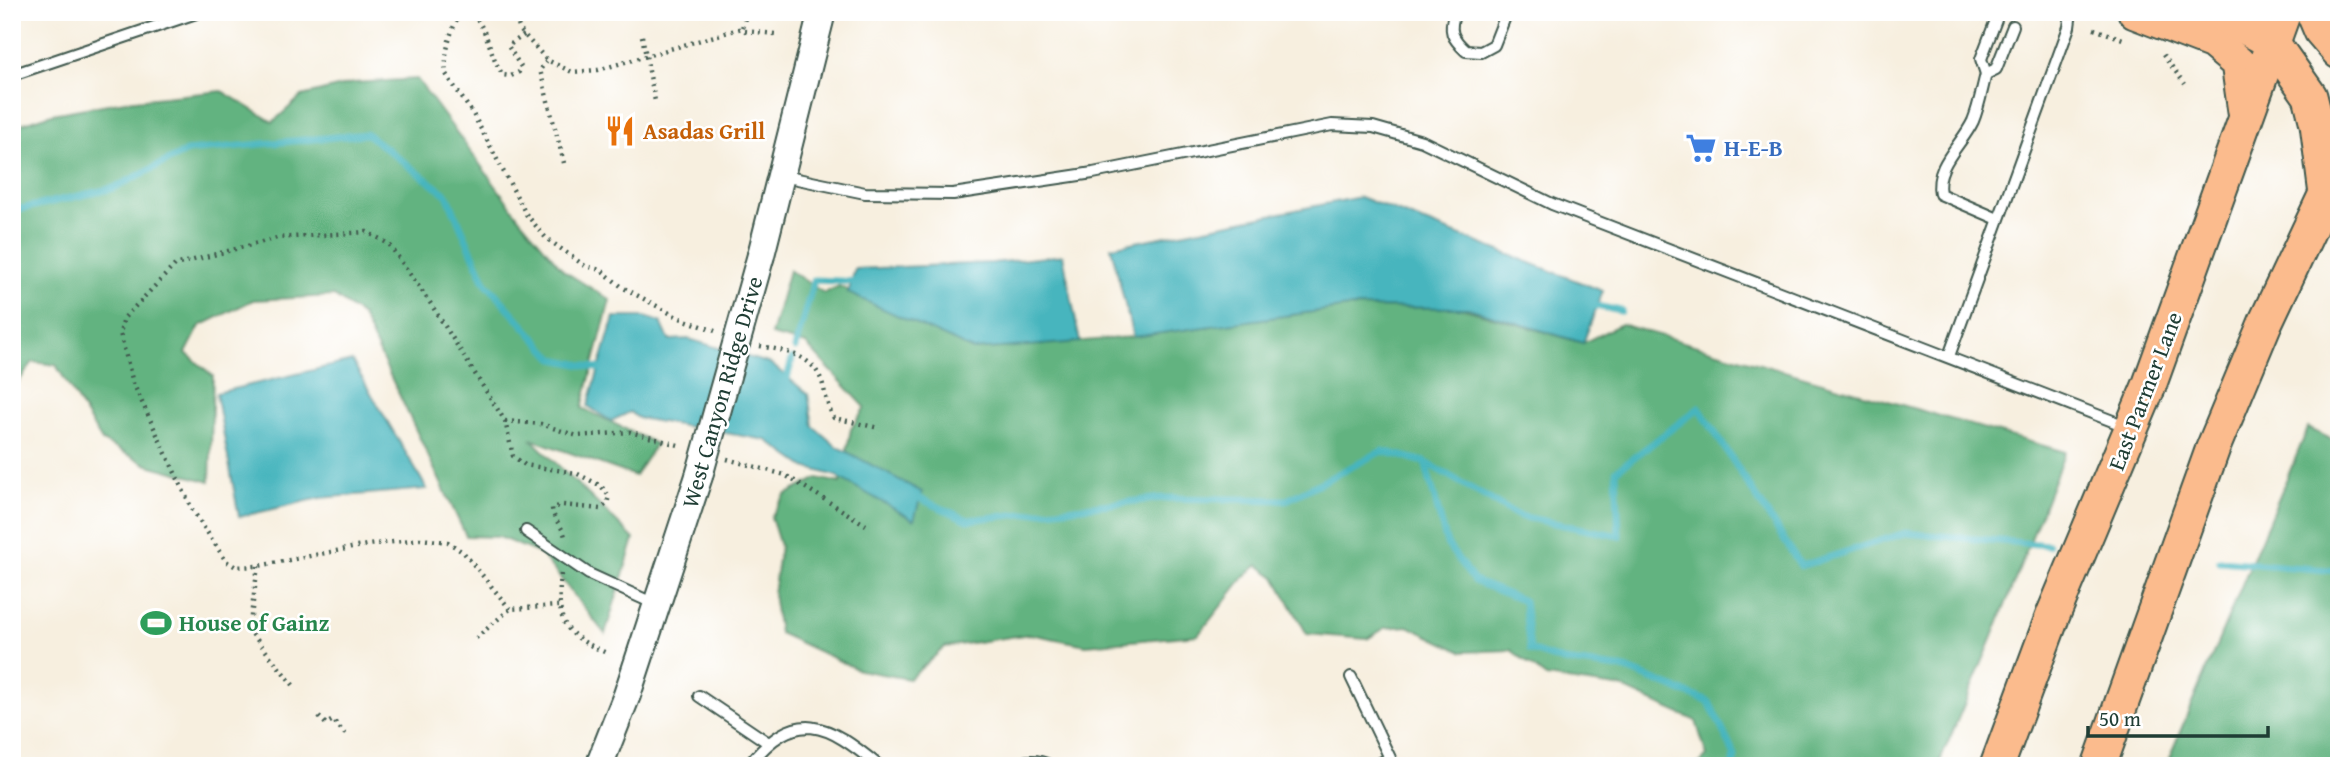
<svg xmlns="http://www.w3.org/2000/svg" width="2351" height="778" font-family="'Gentium Book Plus',serif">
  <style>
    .forest { fill: #62b380; stroke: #40785a; stroke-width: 2 }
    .water { fill: #46b5be; stroke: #327979; stroke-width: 2 }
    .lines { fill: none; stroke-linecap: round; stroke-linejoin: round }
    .stream { stroke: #46b5be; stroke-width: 7 }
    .service-casing { stroke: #3f584e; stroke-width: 14 }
    .tertiary-casing { stroke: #3f584e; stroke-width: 30 }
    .primary-casing { stroke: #3f584e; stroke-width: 37 }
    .path { stroke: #3f584e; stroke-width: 4.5; stroke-dasharray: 2 5; stroke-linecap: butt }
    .service { stroke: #fff; stroke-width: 10 }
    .tertiary { stroke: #fff; stroke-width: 26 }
    .primary { stroke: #fbbb8d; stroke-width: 33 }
    .tertiary-bridge-casing { stroke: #3f584e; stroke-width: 30; stroke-linecap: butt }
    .tertiary-bridge { stroke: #fff; stroke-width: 26 }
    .labels { text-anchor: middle; stroke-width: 5; stroke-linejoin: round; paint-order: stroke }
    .food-label { font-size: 23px; font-weight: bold; fill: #c56008; stroke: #fff; text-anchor: start }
    .shop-label { font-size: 23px; font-weight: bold; fill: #366cbe; stroke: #fff; text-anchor: start }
    .street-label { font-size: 23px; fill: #1f3d34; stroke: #fff }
    .leisure-label { font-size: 23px; font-weight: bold; fill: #27864d; stroke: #fff; text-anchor: start }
  </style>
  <rect width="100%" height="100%" fill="#fff"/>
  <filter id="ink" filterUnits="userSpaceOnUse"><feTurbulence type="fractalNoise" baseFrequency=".0143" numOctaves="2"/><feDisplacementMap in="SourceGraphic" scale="14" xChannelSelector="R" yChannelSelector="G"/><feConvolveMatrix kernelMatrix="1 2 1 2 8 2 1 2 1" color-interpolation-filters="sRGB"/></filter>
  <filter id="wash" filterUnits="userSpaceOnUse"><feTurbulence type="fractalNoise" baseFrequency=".00686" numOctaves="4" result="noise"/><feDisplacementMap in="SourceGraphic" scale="28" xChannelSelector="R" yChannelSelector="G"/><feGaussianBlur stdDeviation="1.57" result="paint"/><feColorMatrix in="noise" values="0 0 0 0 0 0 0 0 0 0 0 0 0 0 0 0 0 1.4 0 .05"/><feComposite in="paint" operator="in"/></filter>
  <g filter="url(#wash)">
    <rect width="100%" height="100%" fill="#f7efdf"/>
    <g class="forest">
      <path d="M417,79l104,141 43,51 46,29 -28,108 74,36 -21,32 -104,-37 103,100 -29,95 -64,-80 -42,-17 -33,-1 -104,-220 -28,-20 -81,4 -53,26 -14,27 27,23 -3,106 -62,-17 -46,-24 -46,-76 -23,-3 -21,29v-264l40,-13 73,-13 97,-10 51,31 29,-26 51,-13z"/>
      <path d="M789,270l35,23 15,-7 134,64 160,-13 216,-30 112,1 122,35 38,-19 444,128 -73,187 -54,127h-241l10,-10 -11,-35 -73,-33 -77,-11 -35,-27 -49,2 -54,-26 -23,2 -18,11 -60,-5 -32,-57 -17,-12 -13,11 -47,59 -112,10 -56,-11 -85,13 -36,32 -50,-9 -80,-37 -6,-39 7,-48 -9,-29 14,-22 33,-17 22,5 11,-54 14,-22 -59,-63 -35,-9z"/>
      <path d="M2308,428l31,15v323h-150l-20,-8z"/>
    </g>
    <g class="water">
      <path d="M1360,197l243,94 -20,52 -115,-35 -119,-1 -216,30 -22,-90z"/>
      <path d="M1063,255l17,87 -107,8 -125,-57 7,-24 137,-6z"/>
      <path d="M614,317h31l16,5 8,18 20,-1 82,25 37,30 5,32 23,20 86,46 -8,28 -78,-44 -31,-9 -39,-27 -128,-22 -8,-6 -19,9 -23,-15z"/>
      <path d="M352,361l75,128 -107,9 -81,19 -23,-124z"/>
    </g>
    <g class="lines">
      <g class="stream">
        <path d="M12,211l102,-23 73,-37 180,-17 80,61 38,87 69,77 52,11"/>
        <path d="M1591,305l30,6"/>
        <path d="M795,348l19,-68 47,2"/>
        <path d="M785,386l7,-27"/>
        <path d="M1425,462l22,82 27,37 50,20 6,49 33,11 63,8 83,33 26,54 -2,10"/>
        <path d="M912,495l56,25 195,-22 124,2 95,-49 43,11 94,54 100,20 -3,-65 83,-63 102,158 104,-33 143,12"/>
        <path d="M2220,561l119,10"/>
      </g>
    </g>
  </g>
  <g filter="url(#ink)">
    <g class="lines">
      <g class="service-casing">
        <g id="service">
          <path d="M1455,12c-7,19 -3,26 11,39l15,1 13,-7 13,-33"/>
          <path d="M1986,74l-5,-15 15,-39"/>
          <path d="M12,75l187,-63"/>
          <path d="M783,176l82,17 88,1 140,-21 239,-48 41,2 49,14 130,63 576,223"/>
          <path d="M1998,219l-58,-25c-6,-29 22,-49 33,-73 6,-14 9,-32 13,-47l10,-5 17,-43"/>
          <path d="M1949,356l120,-329 2,-15"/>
          <path d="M526,531l63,43 68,31"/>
          <path d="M1351,677l39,81 -15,8"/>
          <path d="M699,696l68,46"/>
          <path d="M748,766c48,-60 79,-43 131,0"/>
          <path d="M1011,766c13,-6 27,-7 40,0"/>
        </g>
      </g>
      <g class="tertiary-casing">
        <g id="tertiary">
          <path d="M761,255l61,-243"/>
          <path d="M599,766l28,-71 72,-219"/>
        </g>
      </g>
      <g class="primary-casing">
        <g id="primary">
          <path d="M2135,12l78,30 25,21 7,49"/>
          <path d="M2216,12l56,30 38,54 7,28 9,71"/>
          <path d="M2313,12l8,19 18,21"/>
          <path d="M1997,766l56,-151 96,-229 135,-374"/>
          <path d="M2099,766l114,-318 53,-127 73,-155"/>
        </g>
      </g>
      <g class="path">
        <path d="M513,12l7,18 27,30"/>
        <path d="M747,12l-5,16 3,3 31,3"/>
        <path d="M2094,29l29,10"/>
        <path d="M524,35l-16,11 13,21 -2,5 -8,4 -8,-1c-13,-18 -15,-47 -31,-61l-13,1c-9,17 -15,39 -13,59l27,40 53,100 20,24 39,28 16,4 21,17 55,30 38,14"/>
        <path d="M642,36l13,65"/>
        <path d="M2163,55l22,29"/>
        <path d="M564,163l-24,-93 7,-10 25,12 26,-2 144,-42"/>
        <path d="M760,346c26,5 55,9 63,39 3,12 5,23 11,33l45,10"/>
        <path d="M505,421l36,3 36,12 53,-4 52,14"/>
        <path d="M727,459l58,16 81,50"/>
        <path d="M258,566l-9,64 45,56"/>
        <path d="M561,574c-5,50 2,60 48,80"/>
        <path d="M510,609l-46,-56 -16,-11 -28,-3 -53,6 -109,21 -22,1 -10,-6 -34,-52 -59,-126 -13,-50 4,-15 51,-53 102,-27 90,-6 22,12 40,57 76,120 8,35 12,9 51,8 25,13 8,10 -2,8 -7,5 -37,-4 -11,3c1,12 11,18 13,29"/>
        <path d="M476,638l34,-29 48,-3"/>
        <path d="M319,717l7,7 7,-4 12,14"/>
        <path d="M371,764l1,2"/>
      </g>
      <use href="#service" class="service"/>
      <use href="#tertiary" class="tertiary"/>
      <use href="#primary" class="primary"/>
      <g class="tertiary-bridge-casing">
        <path id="tertiary-bridge" d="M699,476l62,-221"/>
      </g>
      <use href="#tertiary-bridge" class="tertiary-bridge"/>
    </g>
  </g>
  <defs>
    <g id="restaurant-bare" transform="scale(2.415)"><path d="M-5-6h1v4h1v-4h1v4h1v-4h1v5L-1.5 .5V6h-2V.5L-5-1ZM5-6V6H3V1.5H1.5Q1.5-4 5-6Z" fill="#e8710a" stroke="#fff" stroke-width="2.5" paint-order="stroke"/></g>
    <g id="supermarket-bare" transform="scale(2.415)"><path d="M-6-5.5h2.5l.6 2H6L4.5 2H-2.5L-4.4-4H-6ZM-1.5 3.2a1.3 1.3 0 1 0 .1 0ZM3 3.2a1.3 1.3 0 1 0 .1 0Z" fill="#3f7fe0" stroke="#fff" stroke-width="2.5" paint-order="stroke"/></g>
    <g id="stadium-bare" transform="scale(2.415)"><path d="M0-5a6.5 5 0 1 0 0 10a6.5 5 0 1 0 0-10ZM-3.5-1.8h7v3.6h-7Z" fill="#2e9e5b" stroke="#fff" stroke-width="2.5" paint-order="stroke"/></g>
  </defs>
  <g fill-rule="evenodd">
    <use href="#restaurant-bare" x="620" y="131"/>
    <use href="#supermarket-bare" x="1701" y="148"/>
    <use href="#stadium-bare" x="156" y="623"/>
  </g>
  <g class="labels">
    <g class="food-label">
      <text x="643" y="139">Asadas Grill</text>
    </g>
    <g class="shop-label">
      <text x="1724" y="156">H-E-B</text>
    </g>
    <g class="street-label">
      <text transform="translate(2145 391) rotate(-69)" y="8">East Parmer Lane</text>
      <text transform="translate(722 392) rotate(-74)" y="8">West Canyon Ridge Drive</text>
    </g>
    <g class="leisure-label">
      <text x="179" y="631">House of Gainz</text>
    </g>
  </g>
  <rect width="2351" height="778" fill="none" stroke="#fff" stroke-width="42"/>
  <path d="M2088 726v10h180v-10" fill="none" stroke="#1f3d34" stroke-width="3.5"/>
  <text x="2099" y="726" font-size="21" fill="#1f3d34" stroke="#ffffff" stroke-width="5" paint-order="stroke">50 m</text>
</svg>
